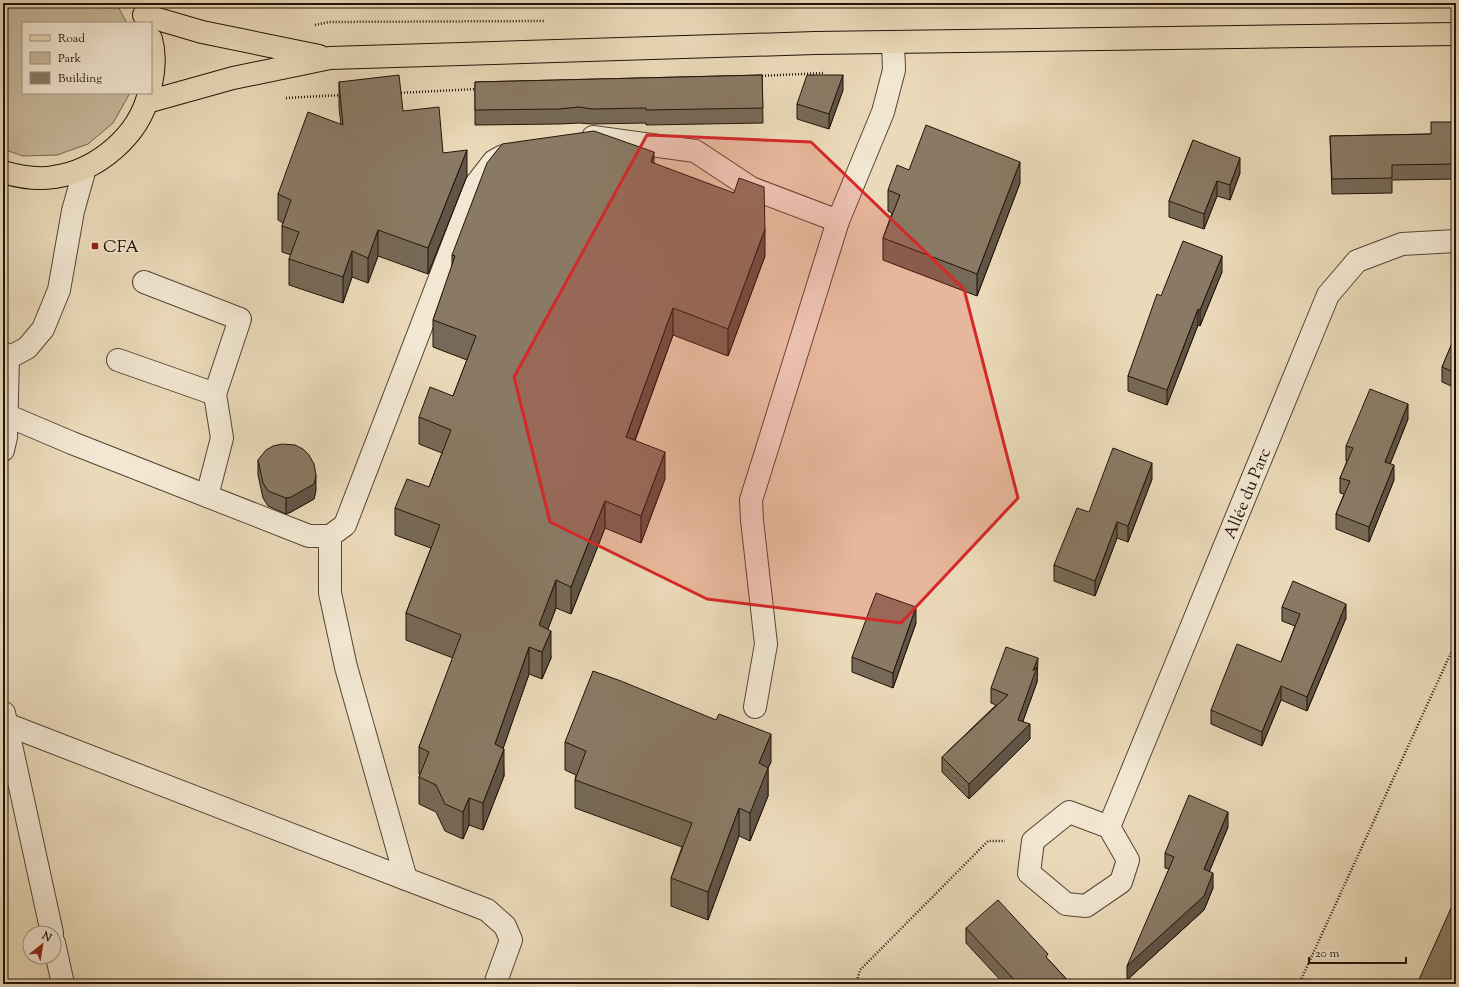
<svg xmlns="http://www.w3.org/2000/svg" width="1459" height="987" font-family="'Sorts Mill Goudy',serif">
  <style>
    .green { fill: #c8b89c; stroke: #746652 }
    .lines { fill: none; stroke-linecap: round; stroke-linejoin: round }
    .minor-casing { stroke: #534534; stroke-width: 24 }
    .major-casing { stroke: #201308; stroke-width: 24 }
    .path { stroke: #201308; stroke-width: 2.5; stroke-dasharray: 1 2; stroke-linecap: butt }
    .minor { stroke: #f2e7d2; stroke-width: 22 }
    .major { stroke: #ebdaba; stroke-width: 22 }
    .wall { fill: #776957; stroke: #201308 }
    .shaded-wall { fill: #615547; stroke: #201308 }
    .building { fill: #8a7a65; stroke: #201308 }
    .marked { fill: #d62828; fill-opacity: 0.2; stroke: #d62828; stroke-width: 3; stroke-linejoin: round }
    .poi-dot { fill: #8f2418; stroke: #f2e7d2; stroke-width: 1.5 }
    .labels { text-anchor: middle; stroke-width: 3; stroke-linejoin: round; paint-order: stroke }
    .poi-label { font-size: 17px; fill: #201308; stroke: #f2e7d2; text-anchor: start }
    .street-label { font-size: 17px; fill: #201308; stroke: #f2e7d2 }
  </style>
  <rect width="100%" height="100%" fill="#ebdaba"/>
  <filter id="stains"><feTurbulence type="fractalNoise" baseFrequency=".005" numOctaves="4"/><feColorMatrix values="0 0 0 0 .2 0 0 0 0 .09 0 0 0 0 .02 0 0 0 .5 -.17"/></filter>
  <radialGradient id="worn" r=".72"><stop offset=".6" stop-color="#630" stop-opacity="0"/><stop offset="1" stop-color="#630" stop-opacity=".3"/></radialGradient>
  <path class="green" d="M3,3h113l11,20h-104v70h107l-17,30 -25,21 -31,11 -34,1 -20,-7z"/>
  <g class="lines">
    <g class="minor-casing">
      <g id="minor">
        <path d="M593,137l102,14 56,37 87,33 45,-109 11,-42 -1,-28"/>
        <path d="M144,282l96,37 -25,75 7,44 -15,58"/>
        <path d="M3,353l5,5 -2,79 -3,13"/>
        <path d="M8,358l19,-10 16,-19 16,-39 14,-79 12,-43"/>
        <path d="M118,360l97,34"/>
        <path d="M6,415l66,28 237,93h21l15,-11 131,-341 18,-23 9,-5"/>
        <path d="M755,707l11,-63 -14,-124 -1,-20 87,-279"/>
        <path d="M4,713l48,220"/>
        <path d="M6,724l400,155 -60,-212 -16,-74v-57"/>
        <path d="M1069,812l40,15 19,33 -7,22 -35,24 -20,-2 -37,-31 4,-32z"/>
        <path id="s1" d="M1109,827l219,-532 29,-34 45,-17 54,-3"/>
        <path d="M406,879l81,31 18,16 6,14 -16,44"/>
        <path d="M54,943l9,41"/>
      </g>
    </g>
    <g class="major-casing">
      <g id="major">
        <path d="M144,15l58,17 117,24"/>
        <path d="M151,39c4,14 3,31 0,45"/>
        <path d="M147,102l86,-24 97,-20 485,-15 641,-9"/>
        <path d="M3,172c17,5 34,8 51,5 43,-6 85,-41 95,-84"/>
      </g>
    </g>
    <g class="path">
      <path d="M1301,6l91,-3"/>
      <path d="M315,25l14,-3 215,-1"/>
      <path d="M759,76l65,-3"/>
      <path d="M398,93l79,-4"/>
      <path d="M286,98l55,-3"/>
      <path d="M856,984l4,-14 128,-129h17"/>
      <path d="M1299,984l157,-342"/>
    </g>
    <use href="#minor" class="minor"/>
    <use href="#major" class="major"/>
  </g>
  <g class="wall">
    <path d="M762,75l1,48 -117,2v-2l-54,1 -13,-1 -20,1 -84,1v-43z"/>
    <path d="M339,82l64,29 40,42 24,23 -39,98 -50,-18 -10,27 -16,-6 -9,26 -54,-18v-26l2,-4 -9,-3v-26l1,-3 -5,-3v-26l63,-69 -2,-18z"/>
    <path d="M843,90l-14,39 -32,-10v-15z"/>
    <path d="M1456,122v57l-64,1v13l-60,1 -2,-58 101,-2z"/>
    <path d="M1193,140l47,33 -10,27 -13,-4 -13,33 -35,-12v-16z"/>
    <path d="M654,163l111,93 -37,100 -55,-21 -38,106 30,38 -24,64 -36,-15 -34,86 -15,-6 -8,21 3,29 -9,21 -13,-5 -26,74 1,28 -21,54 -14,-5 -6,14 -18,-8 -9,-19 -17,-8v-27l1,-2 -1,-1v-27l34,-89 -47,-18v-27l25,-65 -36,-13v-27l34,-21 13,-34 -23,-9v-27l34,-21 14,-36 -34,-13v-27l19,-53v-12z"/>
    <path d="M1020,183l-43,113 -94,-36v-22l9,-25 -4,-2v-21z"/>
    <path d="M1222,272l-22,54 -2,-1 -31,80 -39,-14v-15l33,-80z"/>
    <path d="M1456,334v54l-14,-6v-15z"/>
    <path d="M1408,419l-18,45 4,16 -25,62 -33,-13v-15l8,-20 -4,-1v-15l7,-17h-1v-15z"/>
    <path d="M258,460l58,30 -2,9 -23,13 -5,2 -18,-8 -5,-8 -5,-23z"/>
    <path d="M1152,479l-24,63 -11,-4 -22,58 -41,-15v-16l35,-53z"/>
    <path d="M1282,607l64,11 -39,93 -26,-11 -19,46 -51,-22v-14l70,-48 14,-36 -13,-5z"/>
    <path d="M916,623l-23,65 -41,-16v-15z"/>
    <path d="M1038,674l-1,2v6l-14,39 7,18 -61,60 -27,-27v-15l54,-52 -5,-2v-15z"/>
    <path d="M565,742l206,20 -3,6v28l-18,45 -11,-5 -31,84 -37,-14v-28l11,-31 -107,-39v-28l1,-5 -11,-5z"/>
    <path d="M1228,827l-19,45 4,16 -9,22 -77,70 42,-111 -4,-1v-15z"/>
    <path d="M1456,869v21l-2,-1v-15z"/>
    <path d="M966,928l82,31 23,25h-67l-38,-41z"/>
  </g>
  <g class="shaded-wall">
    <path d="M843,75v15l-14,39v-15z"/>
    <path d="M467,150v26l-39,98v-26z"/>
    <path d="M654,152v27l-3,-17z"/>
    <path d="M1240,158v15l-10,27v-15z"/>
    <path d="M1020,162v21l-43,113v-22z"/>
    <path d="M1217,181v15l-13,33v-15z"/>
    <path d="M765,229v27l-37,100v-27z"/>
    <path d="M378,230v26l-10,27v-25z"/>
    <path d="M352,251v26l-9,26v-26z"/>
    <path d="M1222,256v16l-22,54v-16z"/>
    <path d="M673,308v27l-47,129v-27z"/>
    <path d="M1198,309v16l-31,80v-15z"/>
    <path d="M1408,404v15l-23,58v-15z"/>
    <path d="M665,452v27l-24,64v-27z"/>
    <path d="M1152,463v16l-24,63v-16z"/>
    <path d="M1394,465v15l-25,62v-15z"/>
    <path d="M316,475v15l-2,9 -23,13 -5,2v-16z"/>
    <path d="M605,501v27l-34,86v-27z"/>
    <path d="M1117,522v16l-22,58v-15z"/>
    <path d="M556,580v28l-17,44v-27z"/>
    <path d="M1346,604v14l-39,93v-14z"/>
    <path d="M916,607v16l-23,65v-15z"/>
    <path d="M551,631v27l-9,21v-27z"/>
    <path d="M529,647v27l-34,98v-28z"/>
    <path d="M1038,658l-1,24 -19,53v-15l15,-49z"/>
    <path d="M1281,686v14l-19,46v-14z"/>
    <path d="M1030,724v15l-61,60v-15z"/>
    <path d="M771,734v28l-3,6v28l-18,45v-28l9,-50z"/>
    <path d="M504,749v27l-21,54v-27z"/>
    <path d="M469,798v27l-6,14v-27z"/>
    <path d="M739,808v28l-31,84v-28z"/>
    <path d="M1228,812v15l-24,57v-15z"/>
    <path d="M1213,873v15l-9,22 -77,70v-14z"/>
  </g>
  <g class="building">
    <path d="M399,75l4,36 36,-4 4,46 24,-3 -39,98 -50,-18 -10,28 -16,-7 -9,26 -54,-18 10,-27 -17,-6 9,-26 -13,-6 30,-82 35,13 -4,-43z"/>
    <path d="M762,75l1,33 -117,2v-2l-54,1 -13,-2 -20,2 -84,1v-28z"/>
    <path d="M807,75h36l-14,39 -32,-10z"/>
    <path d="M1431,122h25v42l-64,1v13l-60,1 -2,-43 101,-2z"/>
    <path d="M926,125l94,37 -43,112 -94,-36 17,-43 -12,-5 9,-25 12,5z"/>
    <path d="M594,131l60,21 -3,10 83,31 5,-15 25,9 1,42 -37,100 -55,-21 -47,129 39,15 -24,64 -36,-15 -34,86 -15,-7 -17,45 12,6 -9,21 -13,-5 -34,97 9,5 -21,54 -14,-5 -6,14 -18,-8 -9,-19 -17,-8 10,-25 -10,-5 42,-112 -55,-22 34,-88 -45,-17 12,-29 22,8 22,-57 -32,-13 11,-30 23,9 23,-60 -43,-16 22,-64 -3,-1 35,-92 15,-19z"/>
    <path d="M1193,140l47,18 -10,27 -13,-4 -13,33 -35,-13z"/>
    <path d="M1183,241l39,15 -22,54 -2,-1 -31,81 -39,-14 29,-82 4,2z"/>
    <path d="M1456,334v39l-14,-6z"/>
    <path d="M1370,389l38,15 -23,58 9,3 -25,62 -33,-13 14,-33 -10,-3 13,-30 -7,-2z"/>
    <path d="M282,444l13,1 8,4 6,6 5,9 2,11 -2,9 -23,13 -5,1 -18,-7 -5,-8 -5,-23 8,-10 7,-4z"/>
    <path d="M1113,448l39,15 -24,63 -11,-4 -22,59 -41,-16 23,-57 12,4z"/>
    <path d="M1293,581l53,23 -39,93 -26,-11 -19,46 -51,-22 26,-66 44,18 19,-48 -18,-7z"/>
    <path d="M876,593l40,14 -23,66 -41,-16z"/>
    <path d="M1006,647l32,11 -5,13 4,-4 -19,53 12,4 -61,60 -27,-27 66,-62 -17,-7z"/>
    <path d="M593,671l28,10 95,39 3,-6 52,20 -12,29 9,5 -18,45 -11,-5 -31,84 -37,-14 21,-55 -117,-43 11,-29 -21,-9z"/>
    <path d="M1189,795l39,17 -24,57 9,4 -9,23 -77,70 47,-109 -9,-4z"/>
    <path d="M1456,869v6l-2,-1z"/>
    <path d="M1456,897v87h-39z"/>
    <path d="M998,900l50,54 -2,3 25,27h-53l-52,-56z"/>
  </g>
  <path class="marked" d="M647,135l164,7 153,147 54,209 -117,125 -194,-24 -157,-77 -36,-145z"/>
  <rect class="poi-dot" x="91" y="242" width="8" height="8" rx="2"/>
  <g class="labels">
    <g class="poi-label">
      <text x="103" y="252">CFA</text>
    </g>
    <g class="street-label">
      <text dy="6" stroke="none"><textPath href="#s1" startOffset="361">Allée du Parc</textPath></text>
    </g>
  </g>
  <rect width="1459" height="987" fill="none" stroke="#ebdaba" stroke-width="16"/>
  <rect x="4" y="4" width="1451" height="979" fill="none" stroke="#201308" stroke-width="2"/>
  <rect x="8" y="8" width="1443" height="971" fill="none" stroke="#201308"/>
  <rect x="22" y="22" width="130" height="72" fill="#f2e7d2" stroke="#9e9281"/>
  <rect x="30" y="35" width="20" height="6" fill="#ebdaba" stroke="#9e9281"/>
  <text x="58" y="42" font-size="12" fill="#201308">Road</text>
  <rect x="30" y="52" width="20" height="12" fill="#c8b89c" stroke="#9e9281"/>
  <text x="58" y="62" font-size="12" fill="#201308">Park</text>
  <rect x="30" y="72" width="20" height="12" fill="#8a7a65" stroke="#9e9281"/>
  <text x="58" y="82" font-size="12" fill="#201308">Building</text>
  <g transform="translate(42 945) rotate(30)"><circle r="19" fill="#f2e7d2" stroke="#9e9281"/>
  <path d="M0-3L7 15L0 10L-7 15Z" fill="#8f2418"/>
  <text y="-6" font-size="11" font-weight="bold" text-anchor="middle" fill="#201308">N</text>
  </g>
  <path d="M1309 957v6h97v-6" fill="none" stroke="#201308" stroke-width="2"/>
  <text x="1315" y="957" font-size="12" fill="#201308" stroke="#f2e7d2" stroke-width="3" paint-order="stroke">20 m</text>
  <rect width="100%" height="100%" filter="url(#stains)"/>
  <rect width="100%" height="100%" fill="url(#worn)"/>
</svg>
